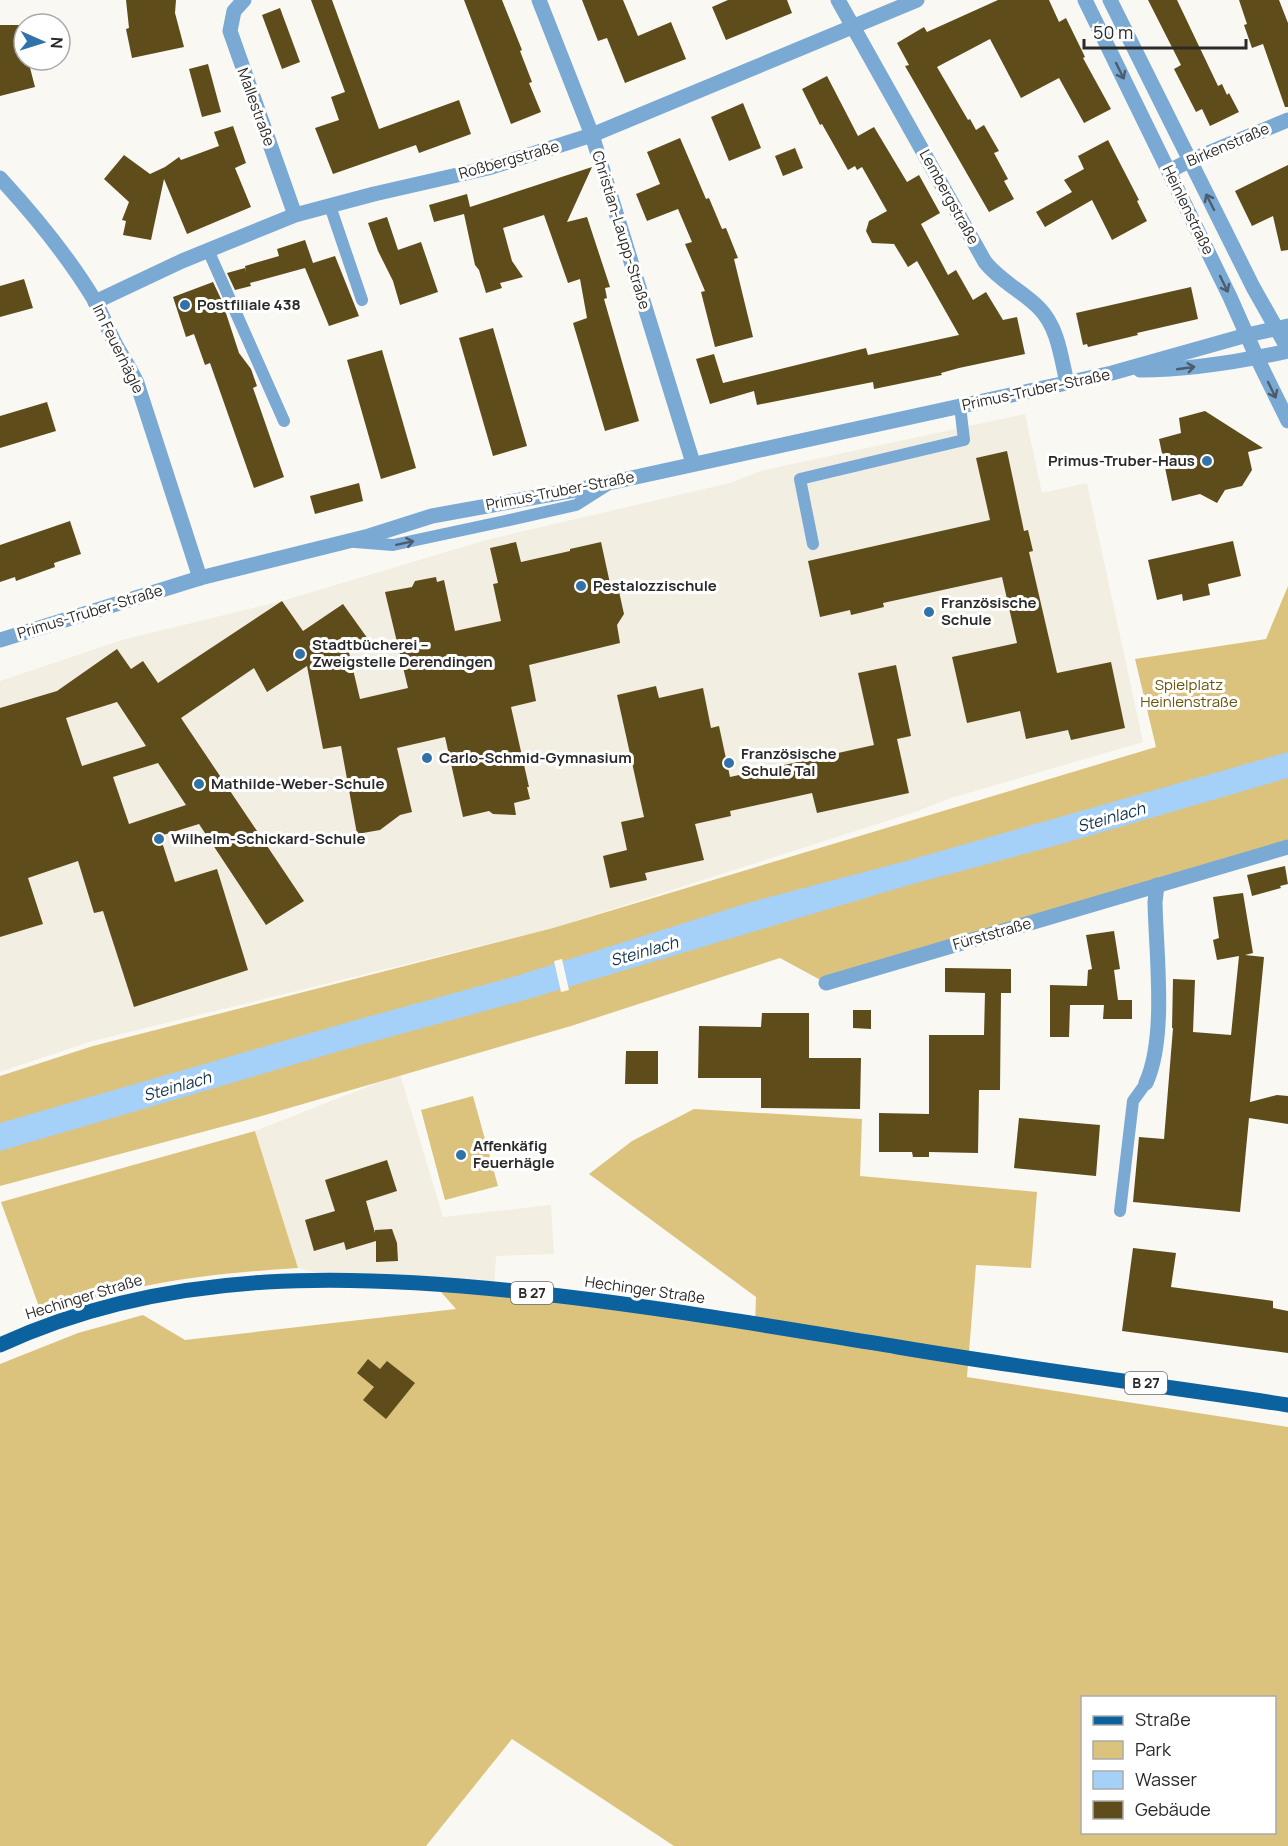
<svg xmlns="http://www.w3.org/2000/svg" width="1288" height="1846" font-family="Manrope,sans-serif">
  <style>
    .built { fill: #f2eee1 }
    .green { fill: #dcc37d; fill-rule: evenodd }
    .water { fill: #a5d0f7 }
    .pier { fill: #faf8f3 }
    .building { fill: #5e4d1b; fill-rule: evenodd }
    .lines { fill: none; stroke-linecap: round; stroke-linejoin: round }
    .service { stroke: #7aa9d4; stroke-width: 12 }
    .minor { stroke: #7aa9d4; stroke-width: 15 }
    .primary { stroke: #0b629f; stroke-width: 15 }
    .oneway { stroke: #4b5d6d }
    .poi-dot { fill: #3172a9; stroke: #fff; stroke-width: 2 }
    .labels { text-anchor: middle; stroke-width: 6; stroke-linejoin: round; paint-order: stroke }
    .shield { fill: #fff; stroke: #6b6a68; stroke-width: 1.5 }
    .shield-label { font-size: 14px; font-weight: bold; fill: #2b2a28 }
    .street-label { font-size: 15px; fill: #2b2a28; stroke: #fff }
    .poi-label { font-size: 15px; font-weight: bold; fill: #2b2a28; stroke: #fff; text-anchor: start }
    .park-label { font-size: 15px; fill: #695408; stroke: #fff }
    .water-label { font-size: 16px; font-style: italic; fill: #12314b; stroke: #fff }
  </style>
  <rect width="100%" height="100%" fill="#faf8f3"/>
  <g class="built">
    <path d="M1025,414l17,79 45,-10 56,259 -192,56 -36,14 -362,116 -464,114 -89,30v-391l122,-41 160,-39 204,-61 244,-57 30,-12z"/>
    <path d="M400,1074l43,143 108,-12 3,49 -58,2 -2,33 -148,-9 -48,-12 -43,-137z"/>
  </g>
  <g class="green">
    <path d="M1288,586v261l-462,136 -46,-25 -209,68 -320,93 -251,67v-110l93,-30 460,-118 603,-181 -21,-88 131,-20z"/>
    <path d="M473,1096l25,90 -53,14 -24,-90z"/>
    <path d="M694,1109l168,10 -2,57 177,16 -6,76 -55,-3 -9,112 321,50v419h-614l-162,-107 -86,107h-426v-482l78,-31 65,-18 42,25 271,-31 -22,-25 321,40 1,-27 -167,-123 43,-33zM1082,1698h192v134h-192z"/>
    <path d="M255,1131l43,137c-93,6 -168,15 -256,47l-41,-113z"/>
  </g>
  <path class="water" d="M1288,752v26l-234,68 -145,39 -384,115 -168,46 -357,105v-28l356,-103 160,-44 235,-74 155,-41z"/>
  <path class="pier" d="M562,959l7,31 -8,2 -7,-31z"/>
  <g class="building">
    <path d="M126,0h50l-1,13 9,34 -52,11 -6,-29 3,-1z"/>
    <path d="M311,0h21l47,129 80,-29 12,34 -52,19 -3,-8 -83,29 -18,-46 24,-8 -8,-23 14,-5z"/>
    <path d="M464,0h38l20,50 -2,1 12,31 -3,1 12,29 -30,12z"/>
    <path d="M582,0h41l15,36 33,-14 15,37 -61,24 -18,-45 -9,3z"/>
    <path d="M728,0h59l5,13 -66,27 -14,-33z"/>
    <path d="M998,0h51l10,22 7,-4 19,39 -2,1 28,51 -27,14 -25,-45 -38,20 -31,-59 -53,28 31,53 2,-1 6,11 8,-5 15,26 -5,2 14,26 -4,2 10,18 -25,13 -84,-146 4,-1 -12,-22 27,-16 3,5z"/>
    <path d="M1148,0h29l41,86 4,-2 5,11 2,-2 10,19 -29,14 -8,-17 -6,3 -22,-43 7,-4z"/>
    <path d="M1239,0h40l9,23v84h-3l-22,-63 -11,4 -8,-23 3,-1z"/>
    <path d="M280,8l20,54 -18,7 -20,-54z"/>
    <path d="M0,25h24v35h4l7,27 -35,9z"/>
    <path d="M208,64l13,48 -19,5 -13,-48z"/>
    <path d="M827,76l31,60 16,-9 33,55 12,-7 21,38 -19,11 27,51 8,-5 17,30 13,-8 17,28 14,-3 8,37 -66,14 -18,5 1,2 -68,14 -1,-7 -116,23 -3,-14 -44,13 -14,-45 18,-5 9,29 143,-35 2,7 91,-20 -42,-74 -9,6 -14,-23 -22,-1 -6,-12 3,-10 18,-10 -25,-44 -5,3 -2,-4 -7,4 -26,-46 -2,1 -18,-36z"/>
    <path d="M743,103l18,45 -32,13 -18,-44z"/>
    <path d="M233,126l13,37 -11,5 16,39 -64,27 -23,-55 -13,61 -28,-5 3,-14 -4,-1 7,-18 -25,-23 20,-24 26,19 15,-7 14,-10 2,3 38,-14 -5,-14z"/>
    <path d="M680,138l26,61 3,-1 13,31 4,-1 12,30 -4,1 19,78 -38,10 -14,-55 4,-1 -20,-47 7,-2 -14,-33 -31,12 -11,-27 24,-10 -13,-32z"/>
    <path d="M1108,140l31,60 -2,1 10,20 -35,19 -20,-40 -47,27 -9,-15 36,-20 -8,-12 20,-11 -6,-13z"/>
    <path d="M795,148l8,20 -20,8 -8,-20z"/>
    <path d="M1288,165v85l-7,1 -8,-35 -21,10 -17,-35z"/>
    <path d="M592,167l-25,55 20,-5 23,70 -5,1 2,10 -3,1 35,122 -34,10 -32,-108 14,-5 -7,-39 -12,4 -24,-68 -41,13 9,33 11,16 -23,6 2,5 -16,5 -7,-23 -4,-5 -11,-51 -30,8 -5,-17 38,-11 3,13z"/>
    <path d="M387,217l11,33 23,-8 17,50 -38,13 -7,-24 -15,-30 -10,-28z"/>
    <path d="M305,240l8,23 22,-7 24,60 -30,10 -24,-58 -55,15 1,3 -16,4 -8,-17 18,-5 1,5 -1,-7 34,-10 -2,-7z"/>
    <path d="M24,279l9,29 -33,9v-31z"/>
    <path d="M213,282l9,19 17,52 12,16 6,17 -4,2 31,89 -30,11 -44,-125 -5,2 -11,-31 -8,3 -13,-40z"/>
    <path d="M1191,287l7,32 -61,14 1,2 -50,12 -1,-3 -4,1 -7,-32z"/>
    <path d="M493,328l34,118 -34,10 -34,-118z"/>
    <path d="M382,350l34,118 -35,11 -34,-119z"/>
    <path d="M47,402l9,29 -56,17v-32z"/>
    <path d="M1205,411l58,37 -15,4 4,18 -10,16 -17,4 -8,13 -17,-9 -28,7 -13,-62 22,-6 -2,-15z"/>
    <path d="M1007,451l17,80 4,-1 5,21 -4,1 28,121 54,-11 14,66 -54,12 -3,-10 -42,9 -6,-28 -53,12 -15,-66 65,-14 -15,-66 -119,26 1,4 -33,8 -1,-5 -30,7 -12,-56 182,-41 -14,-62z"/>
    <path d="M359,483l4,18 -48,13 -5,-18z"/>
    <path d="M70,521l11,33 -27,9 1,4 -39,14 -1,-4 -15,5v-37z"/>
    <path d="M1233,541l8,35 -33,8 2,11 -27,6 -1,-7 -25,6 -9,-40z"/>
    <path d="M516,542l5,20 49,-11v-2l31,-7 10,46 7,-1 6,27 -7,11 3,18 -91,22 7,36 -25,6 18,80h-2l3,12 -16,4 2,12 -23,-1 -4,-3 -26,6 -18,-80 -48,11 15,64 -12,3 -20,15 -23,4 -16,-88 -18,3 -16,-83 -40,26 -13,-24 -73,50 123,183 -38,24 -67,-101 -39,12 15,46 42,-13 31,101 -114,37 -31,-96 -9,2 -16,-52 -50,17 15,46 -43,13v-229l57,-17 60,-42 14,20 12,-8 15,22 124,-82 21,30 40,-27 25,35 -21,5 13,55 48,-11 -23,-96 27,-5 3,-6 21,-4 1,5 7,-2 11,51 46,-10 -8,-37 5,-1 -8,-35zM117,702l29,44 -64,20 -16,-48zM158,763l28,42 -57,19 -16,-47z"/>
    <path d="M896,665l15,71 -14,3 12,54 -92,20 -5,-20 -82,18 1,5 -36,8 9,36 -59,13 2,7 -37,8 -7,-32 24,-6 -6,-28 23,-5 -27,-122 39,-9 3,12 44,-10 8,40 8,-2 11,51 144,-32 -16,-72z"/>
    <path d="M1285,866l3,18 -8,2 1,2 -29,8 -5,-21z"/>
    <path d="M1243,893l10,60 -8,2 19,2 -14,145 27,-7 11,1v28l-39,-6 -9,94 -107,-10 6,-65 25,2 9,-111h-1l1,-49 22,1 -2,52 38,3 8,-79 -22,4 -4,-20 6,-2 -6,-41z"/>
    <path d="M1114,931l6,38 -6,1 4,30h14v19h-29l1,-14h-34l-1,32h-19v-52l37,1 1,-16 4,-1 -6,-34z"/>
    <path d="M945,968l66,1v24h-10l-1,97h-21l-1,63 -49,-1v5h-16l-1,-5h-33v-39l50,1v-79h55l1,-42 -40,-1z"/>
    <path d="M853,1010h18v19l-18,-1z"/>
    <path d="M762,1013h47v45h52l-1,51 -99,-1v-30h-63l1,-52 62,1z"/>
    <path d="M626,1051h32v33h-33z"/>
    <path d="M1019,1118l81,7 -4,51 -82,-8z"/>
    <path d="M387,1160l10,31 -31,10 9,32v-3l17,-1 5,14 1,18 -22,1v-21l-30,9 -2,-8 -30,9 -9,-31 30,-9 -10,-31z"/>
    <path d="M1133,1248l43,5 -5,34 102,14v7l15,3v42l-166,-22z"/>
    <path d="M368,1359l12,10 7,-8 28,22 -29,36 -23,-19 11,-13 -17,-14z"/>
  </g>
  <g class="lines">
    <g class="service">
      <path d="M330,206l32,94"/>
      <path d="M208,250l76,171"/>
      <path d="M355,542l38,3 112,-24 71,-16 30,-19"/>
      <path d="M813,544l-13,-65 164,-39 -4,-34"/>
      <path d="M1120,1211l13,-110 13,-18"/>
    </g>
    <g class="minor">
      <path d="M244,0l-10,11 -4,20 65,184"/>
      <path d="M539,0l53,135 101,328"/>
      <path d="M838,0l147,262c15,19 37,29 54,46 19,19 22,49 28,75"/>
      <path d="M1085,0l145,297 27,61 31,63"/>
      <path d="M1110,0l143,287 35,62"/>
      <path d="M1169,171l20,-10 99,-41"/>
      <path d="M0,178c35,38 68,78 95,123 8,15 14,31 22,46 7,12 14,23 20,36l63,195"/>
      <path d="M95,302l87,-41 113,-46 79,-21 114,-26 104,-33 325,-135"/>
      <path d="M1140,370c50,0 99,-8 148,-19"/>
      <path d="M0,640l200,-62 169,-42 63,-20 149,-27 531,-116 135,-38 41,-9"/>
      <path d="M826,983l462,-136"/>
      <path d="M1146,1083c21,-46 10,-129 9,-181l2,-17"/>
    </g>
    <path class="primary" d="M0,1345c170,-79 360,-72 542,-51 119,13 238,34 356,53 130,22 260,38 390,58"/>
  </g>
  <defs><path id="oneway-shaft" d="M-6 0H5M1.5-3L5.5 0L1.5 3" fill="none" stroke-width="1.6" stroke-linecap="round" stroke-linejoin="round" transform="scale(1.5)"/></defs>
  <g class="oneway">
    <use href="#oneway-shaft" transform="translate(1120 71) rotate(64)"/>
    <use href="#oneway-shaft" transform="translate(1210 202) rotate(-117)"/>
    <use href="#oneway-shaft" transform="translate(1224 284) rotate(64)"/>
    <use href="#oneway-shaft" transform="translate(1186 368) rotate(-8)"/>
    <use href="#oneway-shaft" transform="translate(1272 390) rotate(64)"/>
    <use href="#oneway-shaft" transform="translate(405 543) rotate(-12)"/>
  </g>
  <g class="poi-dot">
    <circle cx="185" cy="305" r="6"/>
    <circle cx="1207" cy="461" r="6"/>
    <circle cx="581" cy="586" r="6"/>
    <circle cx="929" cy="612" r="6"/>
    <circle cx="300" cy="654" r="6"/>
    <circle cx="427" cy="758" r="6"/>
    <circle cx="729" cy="763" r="6"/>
    <circle cx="199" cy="784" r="6"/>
    <circle cx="159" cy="839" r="6"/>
    <circle cx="461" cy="1155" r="6"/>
  </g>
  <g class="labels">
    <g class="shield">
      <rect x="511" y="1282" width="42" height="22" rx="4.5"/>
      <rect x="1125" y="1372" width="42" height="22" rx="4.5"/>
    </g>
    <g class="shield-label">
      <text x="532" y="1298">B 27</text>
      <text x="1146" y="1388">B 27</text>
    </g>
    <g class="street-label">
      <text transform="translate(256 107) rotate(70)" y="5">Mallestraße</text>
      <text transform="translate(1228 145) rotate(-23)" y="5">Birkenstraße</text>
      <text transform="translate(509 160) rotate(-16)" y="5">Roßbergstraße</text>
      <text transform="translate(949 197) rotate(61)" y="5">Lembergstraße</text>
      <text transform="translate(1188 210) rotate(64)" y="5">Heinlenstraße</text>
      <text transform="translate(621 230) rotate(73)" y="5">Christian-Laupp-Straße</text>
      <text transform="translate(118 349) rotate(64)" y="5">Im Feuerhägle</text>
      <text transform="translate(1036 390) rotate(-12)" y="5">Primus-Truber-Straße</text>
      <text transform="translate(560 491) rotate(-11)" y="5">Primus-Truber-Straße</text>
      <text transform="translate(90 612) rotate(-17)" y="5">Primus-Truber-Straße</text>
      <text transform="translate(992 934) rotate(-16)" y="5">Fürststraße</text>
      <text transform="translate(645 1290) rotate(8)" y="5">Hechinger Straße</text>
      <text transform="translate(84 1297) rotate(-17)" y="5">Hechinger Straße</text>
    </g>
    <g class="poi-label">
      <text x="197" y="310">Postfiliale 438</text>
      <text x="1195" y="466" text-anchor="end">Primus-Truber-Haus</text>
      <text x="593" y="591">Pestalozzischule</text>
      <text x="941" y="608">Französische<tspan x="941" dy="17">Schule</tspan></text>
      <text x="312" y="650">Stadtbücherei –<tspan x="312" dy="17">Zweigstelle Derendingen</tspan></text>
      <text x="741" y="759">Französische<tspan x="741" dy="17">Schule Tal</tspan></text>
      <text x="439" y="763">Carlo-Schmid-Gymnasium</text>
      <text x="211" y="789">Mathilde-Weber-Schule</text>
      <text x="171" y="844">Wilhelm-Schickard-Schule</text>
      <text x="473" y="1151">Affenkäfig<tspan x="473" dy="17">Feuerhägle</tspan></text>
    </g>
    <g class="park-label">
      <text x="1189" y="690">Spielplatz<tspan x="1189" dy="17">Heinlenstraße</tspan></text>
    </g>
    <g class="water-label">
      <text transform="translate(1111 817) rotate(-16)" y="6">Steinlach</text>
      <text transform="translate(644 951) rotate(-16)" y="6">Steinlach</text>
      <text transform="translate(177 1086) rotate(-16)" y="6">Steinlach</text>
    </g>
  </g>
  <rect x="1081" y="1696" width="195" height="138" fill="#ffffff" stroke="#aaaaa9" stroke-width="1.5"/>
  <rect x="1093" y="1716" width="30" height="9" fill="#0b629f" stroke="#aaaaa9" stroke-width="1.5"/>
  <text x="1135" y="1726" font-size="18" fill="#2b2a28">Straße</text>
  <rect x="1093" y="1741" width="30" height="18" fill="#dcc37d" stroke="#aaaaa9" stroke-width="1.5"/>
  <text x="1135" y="1756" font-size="18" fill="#2b2a28">Park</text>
  <rect x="1093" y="1771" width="30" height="18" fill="#a5d0f7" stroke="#aaaaa9" stroke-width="1.5"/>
  <text x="1135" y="1786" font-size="18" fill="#2b2a28">Wasser</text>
  <rect x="1093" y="1801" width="30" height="18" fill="#5e4d1b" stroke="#aaaaa9" stroke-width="1.5"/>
  <text x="1135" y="1816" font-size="18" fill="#2b2a28">Gebäude</text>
  <g transform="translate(42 42) rotate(93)"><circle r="28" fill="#ffffff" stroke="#aaaaa9" stroke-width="1.5"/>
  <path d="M0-4.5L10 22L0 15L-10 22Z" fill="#3172a9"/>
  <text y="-9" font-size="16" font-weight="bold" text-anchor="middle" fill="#2b2a28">N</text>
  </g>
  <path d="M1084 39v9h162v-9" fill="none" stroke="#2b2a28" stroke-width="3"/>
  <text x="1093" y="39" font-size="18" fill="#2b2a28" stroke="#ffffff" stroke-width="4.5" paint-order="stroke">50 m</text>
</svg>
